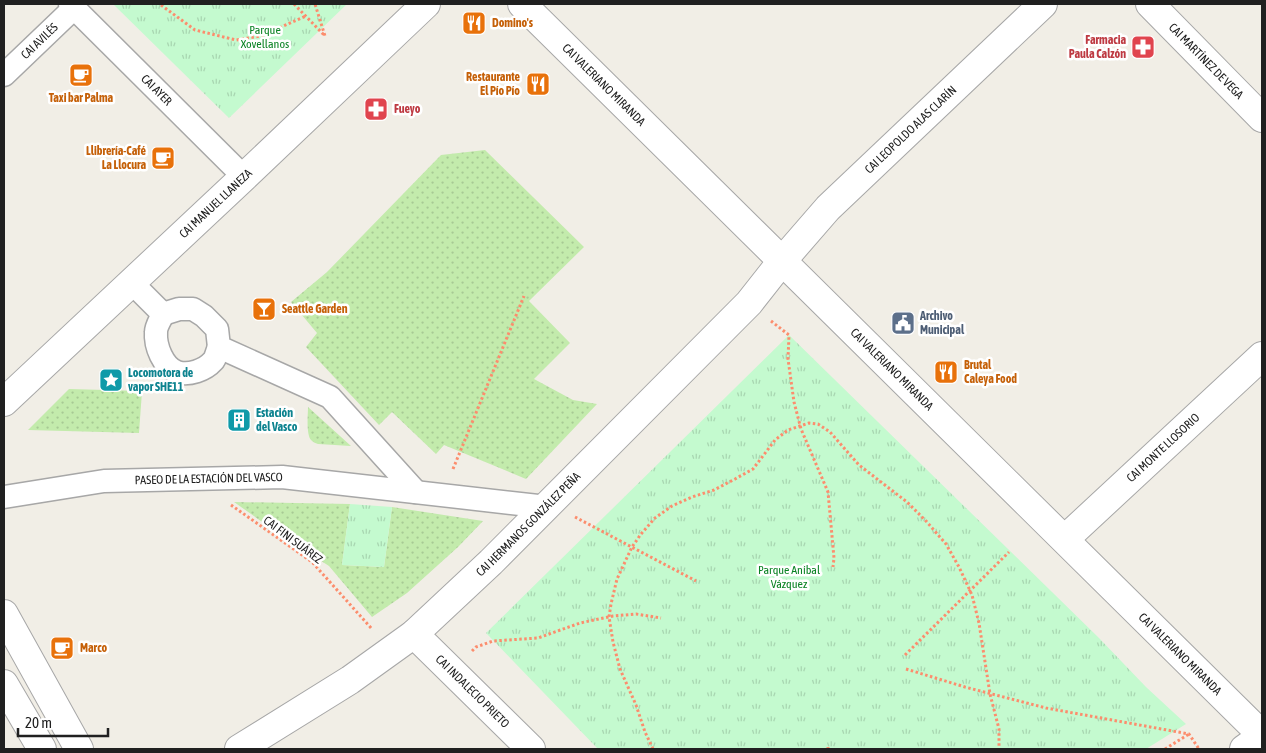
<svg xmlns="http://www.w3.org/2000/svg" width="1266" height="753" font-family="'Asap Condensed',sans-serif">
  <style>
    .grass { fill: url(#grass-dots) }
    .park { fill: url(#park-tufts) }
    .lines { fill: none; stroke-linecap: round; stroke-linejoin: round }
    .pedestrian-casing { stroke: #a7a7a7; stroke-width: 25 }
    .minor-casing { stroke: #a7a7a7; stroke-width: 30 }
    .path { stroke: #fc8d6d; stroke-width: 3; stroke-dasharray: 2.5 2.5; stroke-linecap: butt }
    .pedestrian { stroke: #fff; stroke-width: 22 }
    .minor { stroke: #fff; stroke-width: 28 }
    .labels { text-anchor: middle; stroke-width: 5; stroke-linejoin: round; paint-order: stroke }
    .food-label { font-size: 12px; font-weight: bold; fill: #c56008; stroke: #fff; text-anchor: start }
    .park-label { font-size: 12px; fill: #0a8223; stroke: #fff }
    .health-label { font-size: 12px; font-weight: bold; fill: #be3a42; stroke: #fff; text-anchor: end }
    .street-label { font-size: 12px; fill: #202020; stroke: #fff }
    .service-label { font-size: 12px; font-weight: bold; fill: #4e5e75; stroke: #fff; text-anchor: start }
    .culture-label { font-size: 12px; font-weight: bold; fill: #0d838f; stroke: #fff; text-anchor: start }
  </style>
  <defs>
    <pattern id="grass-dots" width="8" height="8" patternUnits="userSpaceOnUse" patternTransform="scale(1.25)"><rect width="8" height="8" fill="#c3ebac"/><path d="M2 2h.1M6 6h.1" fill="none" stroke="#a7c994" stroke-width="1.8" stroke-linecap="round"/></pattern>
    <pattern id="park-tufts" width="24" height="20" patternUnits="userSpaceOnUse" patternTransform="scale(1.25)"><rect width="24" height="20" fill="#c4facf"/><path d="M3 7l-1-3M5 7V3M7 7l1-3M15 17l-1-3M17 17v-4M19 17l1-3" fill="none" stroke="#a8d6b1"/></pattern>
  </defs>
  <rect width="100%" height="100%" fill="#f1eee6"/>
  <g class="grass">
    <path d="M485,150l99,97 -55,54 41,42 -36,36 39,21 24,4 -71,75 -82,-34 -8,9 -44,-42 -13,13 -73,-78 11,-14 -26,-31 36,-30 114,-117z"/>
    <path d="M69,389l73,2 -3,42 -111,-3z"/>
    <path d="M308,407l43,39 -33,-2c-3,-1 -5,-2 -7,-4 -5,-6 -3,-26 -3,-33z"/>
    <path d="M234,502l116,2 -8,61 42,2 8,-60 91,14 -25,26 -51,46 -35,24 -43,-51 -54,-35z"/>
  </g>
  <g class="park">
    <path d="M113,4h234l-118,114z"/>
    <path d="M789,335l310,303 47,49 40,37 -40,25h-548l-112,-116z"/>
    <path d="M350,504l42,3 -8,60 -42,-2z"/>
  </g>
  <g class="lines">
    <g class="pedestrian-casing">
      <g id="pedestrian">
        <path id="s1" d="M70,4l174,173"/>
        <path id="s2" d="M4,75l70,-67"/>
        <path d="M131,282l32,32 16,-5h14l11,7 13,13 2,18 111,50 86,95"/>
        <path d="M163,314c-2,5 -7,12 -7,18 -1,14 7,35 21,40 12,4 28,-2 36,-11 3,-3 4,-10 6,-14"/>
        <path id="s3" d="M4,497l100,-16 178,-4 265,30"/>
      </g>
    </g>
    <g class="minor-casing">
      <g id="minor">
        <path id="s4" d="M522,4l740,731"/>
        <path id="s5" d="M1150,4l112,114"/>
        <path id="s6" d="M4,402l240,-225 182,-173"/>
        <path id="s7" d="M1065,539l197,-183"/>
        <path d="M4,614l75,135"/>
        <path id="s8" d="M414,634l117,115"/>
        <path d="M4,684l38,65"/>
        <path id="s9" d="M239,749l111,-69 64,-46 77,-72 258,-259 33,-42 46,-53 215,-204"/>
        <path d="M1244,749l18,-13"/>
      </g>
    </g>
    <g class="path">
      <path d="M294,4l31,32 -10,-32"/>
      <path d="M161,5l34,25 41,10 25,-4 45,-20"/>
      <path d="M771,321l18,14 -1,24 6,43 7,27 27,63 6,66 -1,9"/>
      <path d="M453,469l71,-173"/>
      <path d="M231,505l81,57 60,67"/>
      <path d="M575,517l121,64"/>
      <path d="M472,651l4,-4 17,-6 45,-3 42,-15 33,-7 23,-2 25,4"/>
      <path d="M905,655l104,-103"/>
      <path d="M906,669l59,18 81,21 143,26 10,15"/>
      <path d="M828,747v2"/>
      <path d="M653,749l-8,-17 -9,-27 -16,-36 -7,-27 -4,-25 2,-13 6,-25 15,-32 9,-13 14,-16 17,-12 20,-9 22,-7 21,-11 18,-10 22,-29 13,-10 21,-7 9,1 12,8 29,33 48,37 19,19 20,23 13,23 13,28 7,28 11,71 9,35v20"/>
      <path d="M1165,749l24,-15"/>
    </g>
    <use href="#pedestrian" class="pedestrian"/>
    <use href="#minor" class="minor"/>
  </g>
  <defs>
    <g id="restaurant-square" transform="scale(1.25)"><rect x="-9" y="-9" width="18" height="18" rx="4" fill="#e8710a" stroke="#fff"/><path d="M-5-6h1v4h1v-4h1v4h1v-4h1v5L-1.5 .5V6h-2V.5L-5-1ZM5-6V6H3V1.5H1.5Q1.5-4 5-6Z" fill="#fff"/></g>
    <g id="pharmacy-square" transform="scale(1.25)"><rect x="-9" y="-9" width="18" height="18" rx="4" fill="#e0444e" stroke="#fff"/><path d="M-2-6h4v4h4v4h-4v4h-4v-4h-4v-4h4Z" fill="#fff"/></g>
    <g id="cafe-square" transform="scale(1.25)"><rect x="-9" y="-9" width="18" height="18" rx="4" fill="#e8710a" stroke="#fff"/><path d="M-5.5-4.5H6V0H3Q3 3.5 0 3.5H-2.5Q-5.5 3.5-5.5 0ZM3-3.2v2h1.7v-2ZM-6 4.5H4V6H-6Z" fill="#fff"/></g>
    <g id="bar-square" transform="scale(1.25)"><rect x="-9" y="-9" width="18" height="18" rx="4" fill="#e8710a" stroke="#fff"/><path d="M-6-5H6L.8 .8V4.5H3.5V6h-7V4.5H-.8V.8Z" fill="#fff"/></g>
    <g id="civic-square" transform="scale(1.25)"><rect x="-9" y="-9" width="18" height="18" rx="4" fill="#5c6f8a" stroke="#fff"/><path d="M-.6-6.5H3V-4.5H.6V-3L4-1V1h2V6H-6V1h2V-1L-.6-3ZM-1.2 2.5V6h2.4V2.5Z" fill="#fff"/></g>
    <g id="sight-square" transform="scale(1.25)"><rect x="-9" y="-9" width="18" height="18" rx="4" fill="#0f9aa8" stroke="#fff"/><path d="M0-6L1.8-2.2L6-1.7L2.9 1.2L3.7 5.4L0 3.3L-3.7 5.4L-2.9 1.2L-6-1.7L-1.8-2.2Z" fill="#fff"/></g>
    <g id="building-square" transform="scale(1.25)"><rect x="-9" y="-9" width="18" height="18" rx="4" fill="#0f9aa8" stroke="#fff"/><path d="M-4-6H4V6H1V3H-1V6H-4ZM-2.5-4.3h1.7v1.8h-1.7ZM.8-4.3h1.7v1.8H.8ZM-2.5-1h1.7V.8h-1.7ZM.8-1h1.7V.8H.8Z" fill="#fff"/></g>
  </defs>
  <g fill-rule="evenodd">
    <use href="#restaurant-square" x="474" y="23"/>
    <use href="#pharmacy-square" x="1143" y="47"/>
    <use href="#cafe-square" x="81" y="75"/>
    <use href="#restaurant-square" x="538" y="84"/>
    <use href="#pharmacy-square" x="376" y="109"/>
    <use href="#cafe-square" x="163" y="158"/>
    <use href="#bar-square" x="264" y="309"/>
    <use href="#civic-square" x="903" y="323"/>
    <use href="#restaurant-square" x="946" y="372"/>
    <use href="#sight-square" x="111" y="380"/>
    <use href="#building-square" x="239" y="420"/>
    <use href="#cafe-square" x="62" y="648"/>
  </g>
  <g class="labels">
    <g class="food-label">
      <text x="492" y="27">Domino's</text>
      <text x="520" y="81" text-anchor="end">Restaurante<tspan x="520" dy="14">El Pío Pío</tspan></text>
      <text x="81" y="102" text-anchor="middle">Taxi bar Palma</text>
      <text x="146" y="155" text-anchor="end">Llibrería-Café<tspan x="146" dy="14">La Llocura</tspan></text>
      <text x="282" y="313">Seattle Garden</text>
      <text x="964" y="369">Brutal<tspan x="964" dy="14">Caleya Food</tspan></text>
      <text x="80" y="652">Marco</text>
    </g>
    <g class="park-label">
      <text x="265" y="34">Parque<tspan x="265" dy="14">Xovellanos</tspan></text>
      <text x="789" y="574">Parque Aníbal<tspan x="789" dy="14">Vázquez</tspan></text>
    </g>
    <g class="health-label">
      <text x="1126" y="44">Farmacia<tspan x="1126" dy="14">Paula Calzón</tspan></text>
      <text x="394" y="113" text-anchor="start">Fueyo</text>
    </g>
    <g class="street-label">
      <text dy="4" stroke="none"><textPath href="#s2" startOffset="49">CAI AVILÉS</textPath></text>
      <text dy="4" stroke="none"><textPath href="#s5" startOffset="80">CAI MARTÍNEZ DE VEGA</textPath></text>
      <text dy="4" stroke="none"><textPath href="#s4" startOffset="115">CAI VALERIANO MIRANDA</textPath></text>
      <text dy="4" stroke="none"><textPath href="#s1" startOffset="122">CAI AYER</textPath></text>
      <text dy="4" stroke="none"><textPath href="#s9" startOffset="918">CAI LEOPOLDO ALAS CLARÍN</textPath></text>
      <text dy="4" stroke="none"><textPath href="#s6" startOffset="290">CAI MANUEL LLANEZA</textPath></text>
      <text dy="4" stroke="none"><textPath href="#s4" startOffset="520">CAI VALERIANO MIRANDA</textPath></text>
      <text dy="4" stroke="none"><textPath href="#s7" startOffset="134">CAI MONTE LLOSORIO</textPath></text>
      <text dy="4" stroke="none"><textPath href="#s3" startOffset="206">PASEO DE LA ESTACIÓN DEL VASCO</textPath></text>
      <text dy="4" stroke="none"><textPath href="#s9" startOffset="368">CAI HERMANOS GONZÁLEZ PEÑA</textPath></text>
      <text transform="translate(293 540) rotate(37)" y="4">CAI FINI SUÁREZ</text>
      <text dy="4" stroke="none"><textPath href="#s4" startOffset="925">CAI VALERIANO MIRANDA</textPath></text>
      <text dy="4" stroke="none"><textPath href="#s8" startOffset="82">CAI INDALECIO PRIETO</textPath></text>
    </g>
    <g class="service-label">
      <text x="920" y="320">Archivo<tspan x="920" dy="14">Municipal</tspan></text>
    </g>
    <g class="culture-label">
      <text x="128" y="377">Locomotora de<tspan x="128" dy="14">vapor SHE11</tspan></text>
      <text x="256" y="417">Estación<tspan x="256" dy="14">del Vasco</tspan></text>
    </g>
  </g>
  <rect width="1266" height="753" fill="none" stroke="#202020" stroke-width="10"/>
  <path d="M18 728v8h90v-8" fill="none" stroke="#202020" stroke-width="2.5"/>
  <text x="25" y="728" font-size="15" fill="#202020" stroke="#ffffff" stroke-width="4" paint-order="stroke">20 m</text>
</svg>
